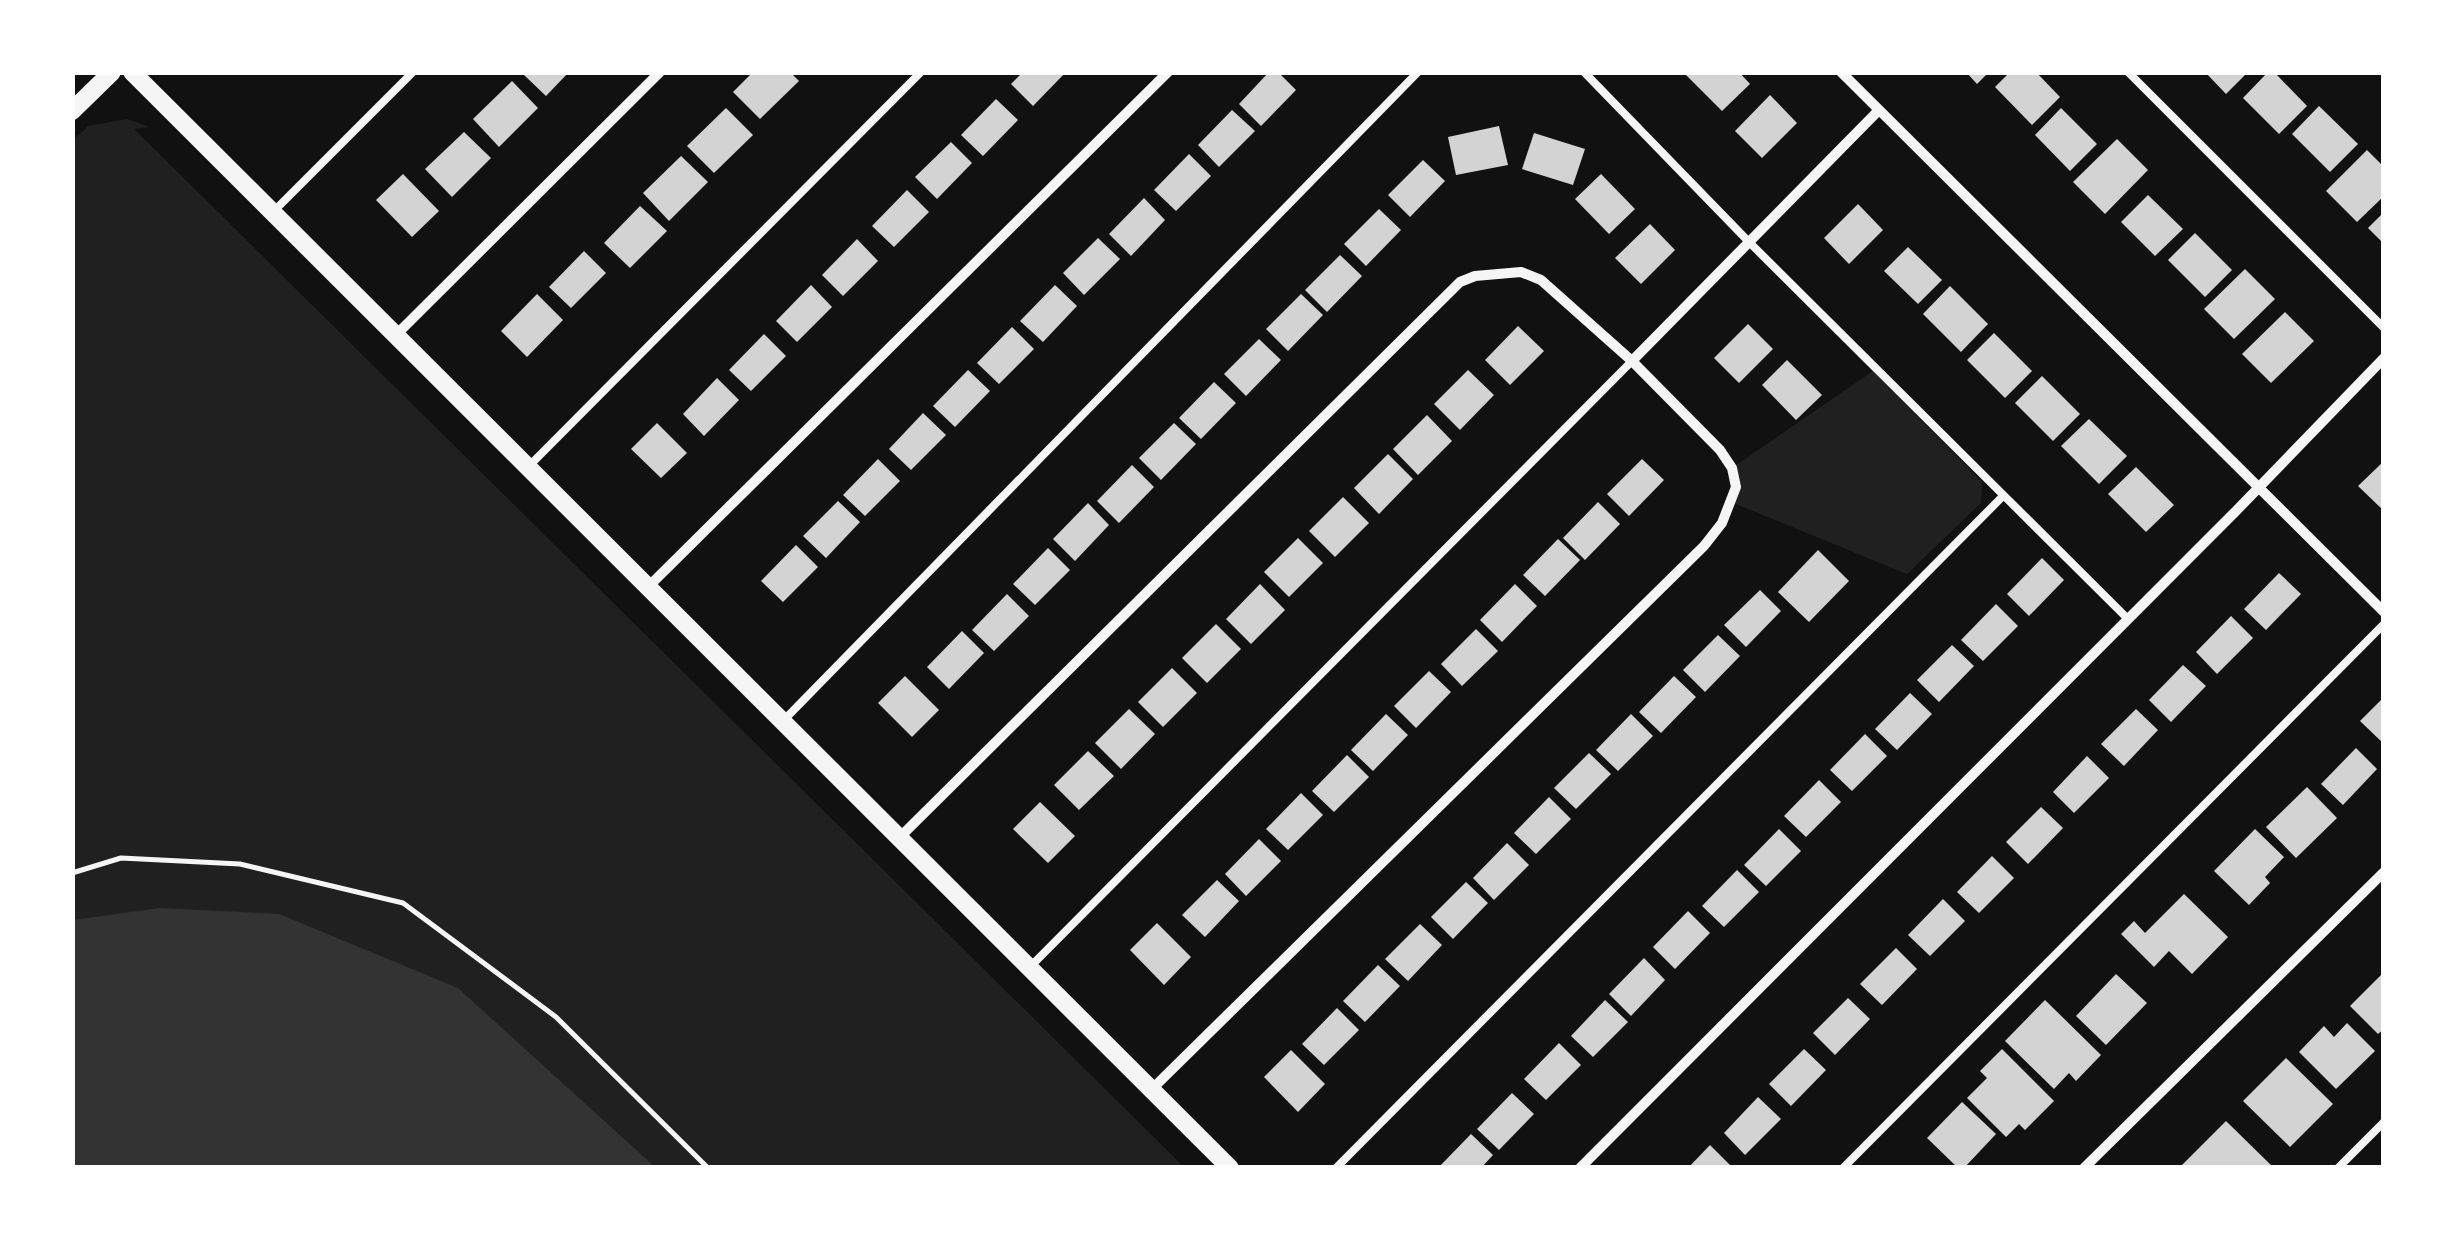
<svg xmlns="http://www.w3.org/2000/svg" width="2456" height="1240" font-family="'Golos Text',sans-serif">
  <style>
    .green { fill: #202020 }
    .water { fill: #333 }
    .building { fill: #d3d3d3 }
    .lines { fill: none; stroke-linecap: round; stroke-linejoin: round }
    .path { stroke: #f5f5f5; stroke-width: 5 }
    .service { stroke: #f5f5f5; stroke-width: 8 }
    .minor { stroke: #f5f5f5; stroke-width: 10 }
    .tertiary { stroke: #f5f5f5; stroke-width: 18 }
  </style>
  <rect width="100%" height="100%" fill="#111"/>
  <g class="green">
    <path d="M127,119l23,8 -16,2 1050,1038h-1111l-1,-1025 16,-16z"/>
    <path d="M1873,371l109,111 -1,21 -74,71 -176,-72 1,-34z"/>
  </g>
  <path class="water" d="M160,908l119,6 179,74 197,179h-582v-247z"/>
  <g class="building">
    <path d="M526,72h43l-23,24 -22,-21z"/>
    <path d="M753,72h37l9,9 -39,38 -27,-27z"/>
    <path d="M1023,72h43l-33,34 -22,-22z"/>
    <path d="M1269,72h9l18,18 -35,36 -22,-22z"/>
    <path d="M1683,72h56l11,12 -28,27z"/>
    <path d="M1966,72h23l-12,12z"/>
    <path d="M2010,72h26l24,25 -28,28 -37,-38z"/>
    <path d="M2205,72h43l-22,22z"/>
    <path d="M2268,72h6l33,34 -28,28 -36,-36z"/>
    <path d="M512,81l26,27 -39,39 -26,-28z"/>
    <path d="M1770,95l27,28 -35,35 -27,-27z"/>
    <path d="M996,99l22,21 -35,36 -22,-21z"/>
    <path d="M2319,106l39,38 -28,28 -38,-38z"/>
    <path d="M726,108l27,27 -39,38 -27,-27z"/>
    <path d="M2061,108l36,36 -27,27 -35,-36z"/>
    <path d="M1232,110l23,21 -36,36 -21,-22z"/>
    <path d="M1499,126l9,39 -52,10 -8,-38z"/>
    <path d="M464,132l27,26 -39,39 -27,-28z"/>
    <path d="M1534,133l51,16 -12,36 -51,-16z"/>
    <path d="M2117,139l31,31 -43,44 -32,-32z"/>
    <path d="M951,142l21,21 -35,36 -22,-22z"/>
    <path d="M2367,150l17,17v29l-27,26 -31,-31z"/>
    <path d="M1189,154l22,22 -35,35 -22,-21z"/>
    <path d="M681,156l27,26 -39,39 -26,-28z"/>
    <path d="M1423,160l22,21 -35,36 -22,-22z"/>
    <path d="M403,174l36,37 -27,26 -36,-37z"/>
    <path d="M1601,174l34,35 -26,25 -34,-35z"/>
    <path d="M907,190l22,22 -35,35 -22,-21z"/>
    <path d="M2148,195l35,34 -28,27 -34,-34z"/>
    <path d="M1144,198l21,22 -34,36 -22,-22z"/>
    <path d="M1858,204l25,26 -34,34 -25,-26z"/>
    <path d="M640,206l27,25 -37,37 -26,-25z"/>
    <path d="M1379,209l22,21 -35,36 -22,-22z"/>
    <path d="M2384,212v32l-16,-16z"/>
    <path d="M1650,224l25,26 -34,34 -26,-26z"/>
    <path d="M2195,233l37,37 -27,27 -37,-37z"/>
    <path d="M1098,238l22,21 -36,36 -21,-22z"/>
    <path d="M857,239l21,22 -35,35 -21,-21z"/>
    <path d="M1908,247l34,33 -24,24 -34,-33z"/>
    <path d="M584,251l22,22 -35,35 -22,-21z"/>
    <path d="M1340,255l22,21 -35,36 -22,-22z"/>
    <path d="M2245,269l30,30 -41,40 -30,-30z"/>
    <path d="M811,285l21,22 -35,35 -21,-21z"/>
    <path d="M1055,285l22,21 -34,36 -23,-21z"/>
    <path d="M1950,286l38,38 -27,28 -38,-38z"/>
    <path d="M537,294l26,26 -36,37 -26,-26z"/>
    <path d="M1301,294l22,21 -35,36 -22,-22z"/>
    <path d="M2285,312l29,29 -43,42 -29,-29z"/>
    <path d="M1748,324l25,25 -34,34 -25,-25z"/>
    <path d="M1518,326l26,25 -34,34 -25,-25z"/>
    <path d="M1012,327l22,22 -35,35 -22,-21z"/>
    <path d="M1994,333l38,38 -27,27 -38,-38z"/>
    <path d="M764,334l22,22 -35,35 -22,-21z"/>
    <path d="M1259,339l22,21 -35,36 -22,-22z"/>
    <path d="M1787,360l35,35 -26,25 -34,-35z"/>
    <path d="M968,370l22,21 -35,36 -22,-21z"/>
    <path d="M1468,370l26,25 -34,35 -26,-26z"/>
    <path d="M2042,376l38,38 -27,27 -38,-38z"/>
    <path d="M717,378l22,22 -35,36 -21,-22z"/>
    <path d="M1214,382l22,21 -35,36 -22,-21z"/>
    <path d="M923,413l23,22 -35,35 -22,-21z"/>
    <path d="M1427,415l25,26 -34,34 -25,-26z"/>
    <path d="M2089,419l38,37 -28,28 -38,-38z"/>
    <path d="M657,423l30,30 -26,25 -30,-29z"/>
    <path d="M1174,423l22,21 -35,36 -22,-22z"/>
    <path d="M1388,454l25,25 -34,35 -25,-26z"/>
    <path d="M878,459l22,22 -35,35 -22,-21z"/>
    <path d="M1642,459l22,21 -35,36 -22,-22z"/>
    <path d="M2384,461v50l-26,-25z"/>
    <path d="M1132,465l22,22 -35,36 -22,-22z"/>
    <path d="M2136,467l38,38 -28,27 -38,-38z"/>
    <path d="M1343,497l26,26 -34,34 -26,-26z"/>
    <path d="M838,501l22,21 -34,36 -23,-22z"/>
    <path d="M1598,502l22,22 -35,36 -22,-22z"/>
    <path d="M1088,503l21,22 -34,36 -22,-22z"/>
    <path d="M1298,538l25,25 -34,34 -25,-25z"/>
    <path d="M1558,539l22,21 -35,36 -22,-21z"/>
    <path d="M796,545l22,22 -35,35 -22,-21z"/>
    <path d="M1048,548l22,22 -35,35 -22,-21z"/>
    <path d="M1818,550l31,31 -40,41 -31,-30z"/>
    <path d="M2042,558l22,22 -35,36 -22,-22z"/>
    <path d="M2279,573l22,21 -35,36 -22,-21z"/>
    <path d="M1260,584l25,26 -34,34 -25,-25z"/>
    <path d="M1515,584l22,22 -35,36 -22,-22z"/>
    <path d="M1760,590l21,21 -35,36 -22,-22z"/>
    <path d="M1007,594l22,22 -35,35 -22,-21z"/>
    <path d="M1996,604l22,22 -35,35 -22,-21z"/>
    <path d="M2231,616l22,22 -36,36 -21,-22z"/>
    <path d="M1216,624l25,25 -34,34 -25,-25z"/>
    <path d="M1476,629l22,22 -36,35 -21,-22z"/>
    <path d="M962,631l22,22 -35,36 -22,-22z"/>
    <path d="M1718,635l22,21 -35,36 -22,-22z"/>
    <path d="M1952,645l22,21 -35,36 -22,-22z"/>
    <path d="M2183,665l23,21 -35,36 -22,-22z"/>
    <path d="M1172,668l25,25 -34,34 -25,-25z"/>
    <path d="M1429,671l22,21 -35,36 -22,-22z"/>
    <path d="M905,676l34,34 -27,27 -34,-34z"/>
    <path d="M1674,676l22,21 -35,36 -22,-21z"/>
    <path d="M1910,693l22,21 -35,36 -22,-21z"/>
    <path d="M2384,697v47l-24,-23z"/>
    <path d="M1129,709l26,25 -34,35 -26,-26z"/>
    <path d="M2136,709l22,21 -34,36 -23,-22z"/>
    <path d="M1386,714l22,21 -35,36 -22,-21z"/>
    <path d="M1631,714l22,22 -35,35 -22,-21z"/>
    <path d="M1865,734l22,22 -35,35 -22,-21z"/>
    <path d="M2356,748l21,21 -34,36 -22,-21z"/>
    <path d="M1088,751l26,25 -35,34 -25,-25z"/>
    <path d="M1589,753l22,21 -35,35 -22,-21z"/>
    <path d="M1347,755l22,22 -35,35 -22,-21z"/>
    <path d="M2087,756l22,22 -35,35 -21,-21z"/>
    <path d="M1819,780l22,22 -35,35 -22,-21z"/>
    <path d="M2307,787l30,31 -41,40 -30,-31z"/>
    <path d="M1301,793l22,22 -35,35 -22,-21z"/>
    <path d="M1549,797l22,22 -35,35 -22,-21z"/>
    <path d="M1040,802l35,34 -27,27 -35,-34z"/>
    <path d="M2041,807l22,21 -35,36 -22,-22z"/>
    <path d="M1779,829l22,22 -35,35 -22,-21z"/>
    <path d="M2255,829l29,28 -19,20 5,6 -21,22 -35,-34z"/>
    <path d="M1259,839l22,22 -35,35 -21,-22z"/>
    <path d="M1507,843l22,22 -35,35 -21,-22z"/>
    <path d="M1992,856l22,22 -35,35 -22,-21z"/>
    <path d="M1737,870l22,22 -35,35 -22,-21z"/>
    <path d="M1217,880l22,21 -34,36 -23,-22z"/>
    <path d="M1466,882l22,21 -35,36 -22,-22z"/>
    <path d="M2184,894l44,43 -36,37 -23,-23 -15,16 -33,-33 13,-13 11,12z"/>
    <path d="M1943,899l22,22 -35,35 -22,-21z"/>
    <path d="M1688,911l22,22 -35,36 -22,-22z"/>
    <path d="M1157,923l34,34 -27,28 -34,-35z"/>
    <path d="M1420,924l22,21 -34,36 -23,-22z"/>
    <path d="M1896,948l21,21 -35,36 -22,-21z"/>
    <path d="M1644,958l21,22 -34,36 -22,-22z"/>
    <path d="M1378,965l22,21 -35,36 -22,-21z"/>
    <path d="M2384,972v57l-6,5 -28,-28z"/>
    <path d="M2116,974l31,29 -41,42 -30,-29z"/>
    <path d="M1848,998l22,21 -35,36 -22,-22z"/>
    <path d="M1605,1000l23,22 -35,35 -22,-21z"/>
    <path d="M2045,1000l56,55 -25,26 -7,-8 -15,16 -49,-48z"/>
    <path d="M1337,1008l22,22 -35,35 -22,-21z"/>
    <path d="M2347,1023l28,28 -39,38 -37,-37 25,-26 10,11z"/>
    <path d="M1559,1043l22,22 -35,35 -22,-21z"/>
    <path d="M1804,1049l22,21 -35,36 -22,-22z"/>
    <path d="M2002,1049l52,52 -29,29 -6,-6 -13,13 -39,-39 20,-20 -7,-7z"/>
    <path d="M1291,1050l34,34 -27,28 -34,-35z"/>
    <path d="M2286,1058l47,46 -43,43 -47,-46z"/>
    <path d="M1512,1093l22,21 -35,36 -22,-21z"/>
    <path d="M1758,1097l23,22 -36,36 -21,-22z"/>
    <path d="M1962,1102l34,32 -32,34h-6l-31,-30z"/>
    <path d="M2226,1121l48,47 -92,-3z"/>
    <path d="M1471,1134l22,21 -12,13h-43z"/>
    <path d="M1710,1145l23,23h-45z"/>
  </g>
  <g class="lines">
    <path class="path" d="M72,873l49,-15 119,6 163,39 153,114 152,151"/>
    <g class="service">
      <path d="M1584,72l166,171 378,376"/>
      <path d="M2128,72l256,256"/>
      <path d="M273,212l140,-140"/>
      <path d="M529,466l392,-394"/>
      <path d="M783,721l635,-649"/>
      <path d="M1030,967l602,-606"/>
      <path d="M1336,1168l667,-672"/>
      <path d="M1843,1168l541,-544"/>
      <path d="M2338,1168l46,-46"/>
    </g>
    <g class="minor">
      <path d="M1841,72l543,540"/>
      <path d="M396,335l264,-263"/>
      <path d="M1632,361l246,-250"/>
      <path d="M648,587l520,-515"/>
      <path d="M900,837l560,-555 15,-6 46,-4 20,8 91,81 88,89 12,18 4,19 -14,36 -18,23 -552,543"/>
      <path d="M1580,1168l656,-657 148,-153"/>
      <path d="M2084,1168l300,-296"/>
    </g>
    <g class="tertiary">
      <path d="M132,72l1098,1096"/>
      <path d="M72,111l40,-39"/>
    </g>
  </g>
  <rect width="2456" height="1240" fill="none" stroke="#ffffff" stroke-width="150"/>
</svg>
